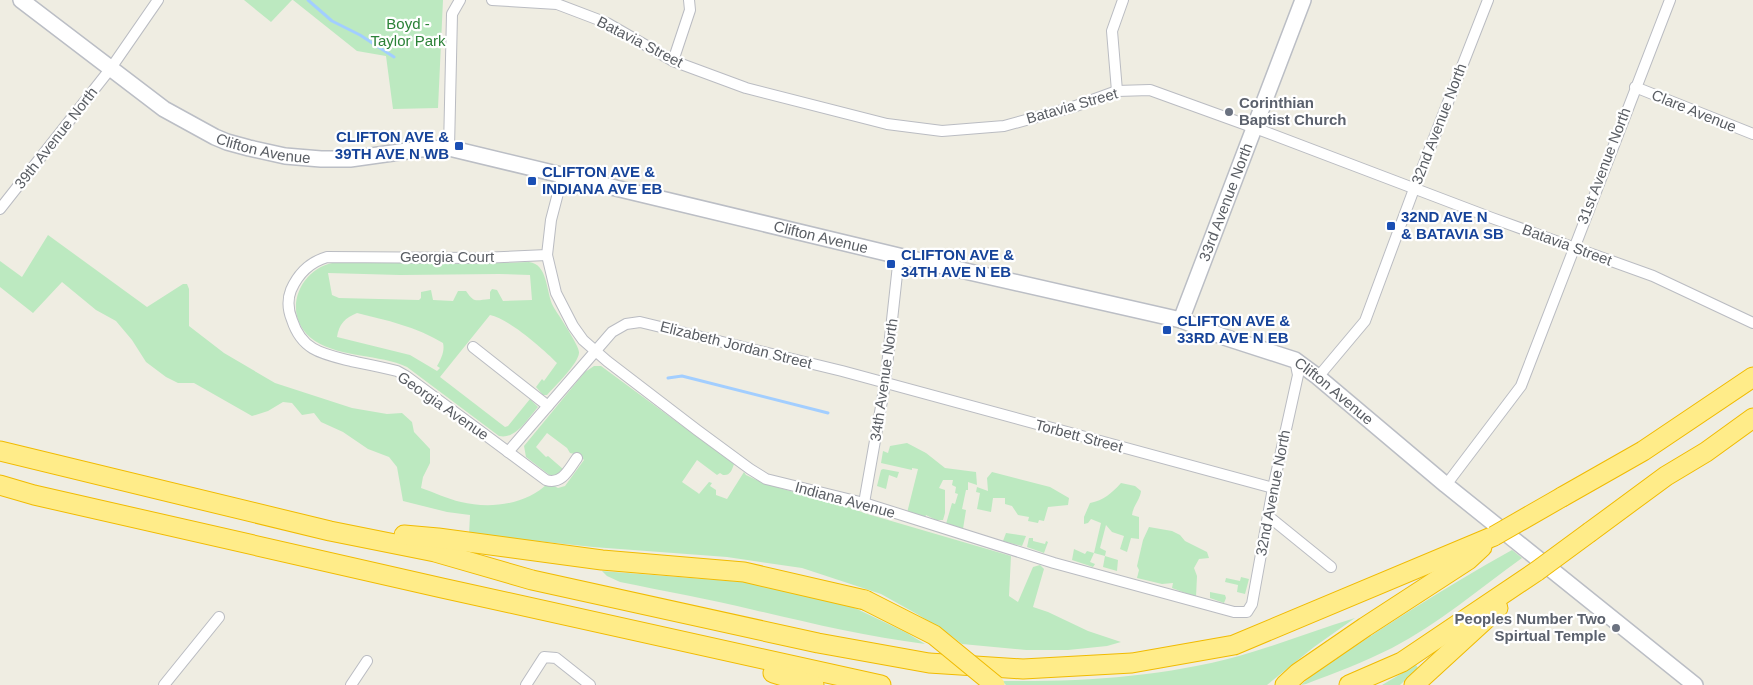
<svg xmlns="http://www.w3.org/2000/svg" width="1753" height="685" font-family="Arial,sans-serif">
  <style>
    .green { fill: #bce9c0; fill-rule: evenodd }
    .lines { fill: none; stroke-linecap: round; stroke-linejoin: round }
    .stream { stroke: #a2ceff; stroke-width: 3 }
    .street-casing { stroke: #babcc2; stroke-width: 12 }
    .secondary-casing { stroke: #bbbec5; stroke-width: 18 }
    .highway-casing { stroke: #f1bb00; stroke-width: 21 }
    .street { stroke: #fff; stroke-width: 10 }
    .secondary { stroke: #fff; stroke-width: 15 }
    .highway { stroke: #ffec89; stroke-width: 19 }
    .highway-bridge-casing { stroke: #f1bb00; stroke-width: 21; stroke-linecap: butt }
    .highway-bridge { stroke: #ffec89; stroke-width: 19 }
    .worship-dot { fill: #6b7280; stroke: #fff; stroke-width: 2 }
    .transit-dot { fill: #1a4fb4; stroke: #fff; stroke-width: 2 }
    .labels { text-anchor: middle; stroke-width: 4.5; stroke-linejoin: round; paint-order: stroke }
    .park-label { font-size: 15px; fill: #2c8238; stroke: #fff }
    .street-label { font-size: 15px; fill: #5a5e64; stroke: #fff }
    .worship-label { font-size: 15px; font-weight: bold; fill: #5b616d; stroke: #fff; text-anchor: start }
    .transit-label { font-size: 15px; font-weight: bold; fill: #164399; stroke: #fff; text-anchor: start }
  </style>
  <rect width="100%" height="100%" fill="#efede2"/>
  <g class="green">
    <path d="M244,0h48l-21,22z"/>
    <path d="M293,0h150l-5,108 -45,1 -7,-53 -29,-5z"/>
    <path d="M48,235l99,72 36,-23h4l2,5v37l35,27 51,30 77,25 35,6 15,-1 10,9 2,10 16,17v14l-7,14 -2,11c13,4 26,11 40,14 28,7 66,3 87,-19l10,5 7,-2 19,-26 -5,-5 -9,-2 -3,-5 -20,-15 -11,14 10,10 2,-1 15,13 -2,5 -9,3 -26,-20 -2,-11 61,-74 9,-6h7l133,98c-2,6 -4,12 -11,11l-3,-2 -3,2 -20,-15 -15,22 16,11 1,1 10,-12 3,1 -2,3 6,4v5l11,4 17,-27 2,3c38,19 80,21 118,38l147,43 -2,40 9,6 15,-35 7,-2 4,4 -11,38 15,5 40,19 33,11 -14,4 -39,4h-42l-64,-6 -16,-12 -29,-18 -36,-20 -79,-26 -75,-11 -134,-10 -124,-13 1,-19 -23,-3 -44,-11 -6,-34 -8,-10 -21,-8 -25,-17 -22,-10 -7,-9 -12,2 -10,-12 -9,-1 -15,9 -16,5 -58,-33h-16l-12,-6 -20,-15 -14,-22 -16,-19 -20,-11 -34,-28 -29,31 -33,-26v-26l22,16z"/>
    <path d="M338,262l128,2 63,-2c19,2 17,30 24,44 5,9 27,40 26,47 -1,11 -24,33 -32,42h-4l-7,-8 6,-8 2,2 13,-18c-14,-14 -48,-44 -67,-48l-50,62 65,50 3,-1 22,-27 8,8c-10,11 -22,33 -39,29l-92,-69c-28,-13 -65,-9 -92,-26 -36,-24 -17,-75 23,-79zM328,273l72,2 99,-1 31,1 2,25 -29,1 -6,-11 -5,-1 -2,3v7c-14,1 -15,5 -24,-8h-8l-5,10 -20,-1 -2,-10 -10,2v6l-2,2 -80,-2 -7,-3zM357,313c29,7 60,14 86,30 2,8 -2,16 -6,23l3,2 -3,3 -27,-16 -73,-18c2,-13 8,-19 20,-24z"/>
    <path d="M907,443l19,10 19,15 31,4 1,13 -9,-3v8h-2l-4,19 4,1 -3,19 -17,-5 6,-21 3,1 3,-10 -3,-1 1,-6 -4,-2 1,-5h-10l-4,8 6,2v23l-2,7h-7l-10,-5 -3,8 -17,-6 12,-48 -6,-1v2l-31,-7 2,-12 5,2 2,-7z"/>
    <path d="M883,469l16,3 -2,6 -8,-3 -3,14 -9,-3 4,-16z"/>
    <path d="M992,472l58,15 19,11 -1,7 -20,2 -4,14 -5,-1 -1,3 -10,-2 1,-4 -11,-2 -6,-9 -7,-2v-6h-12l-2,14 -14,-3 3,-16 -4,-1 1,-5 11,4 -1,-13z"/>
    <path d="M1121,483l14,3 6,5c-1,9 -8,15 -9,24l7,2v22l-8,-1 -4,14 -7,-3 4,-13 -12,-4 -6,-7 -6,23 6,3 -1,5 13,4 -1,11 -14,-4 2,-11 -11,-3 -4,9 5,2 -2,3 -21,-7 2,-11 11,5 2,-3 7,2 7,-30 -10,-4 -3,4 -4,1v-7l6,-14c14,-3 21,-9 31,-20z"/>
    <path d="M1149,527l23,4 8,4 5,6 22,11 2,6 -10,1 -5,9 3,8 -1,21 -24,-9 1,-5 -11,1 -25,-6 2,-8 -2,-4 6,-26z"/>
    <path d="M1006,533l20,3 -4,10 -19,-5z"/>
    <path d="M1029,538h4v3l12,3 1,-3 2,1 -4,11 -17,-6z"/>
    <path d="M1512,550l10,8c-43,31 -84,66 -130,90 -28,14 -57,25 -86,36l-5,1 9,-8c65,-45 132,-88 202,-127z"/>
    <path d="M602,571l141,11 32,5 65,16 17,6 50,24 18,11c-58,-7 -115,-21 -171,-34 -45,-11 -90,-19 -134,-28l-13,-6z"/>
    <path d="M1241,577l8,2 -4,15 -8,-2 1,-7 -13,-3 1,-4 14,3z"/>
    <path d="M1210,592l15,3 1,3 -2,5 -14,-5z"/>
    <path d="M1355,618l-41,29 -47,38h-261l-4,-4c79,1 160,-4 237,-25 39,-11 77,-26 116,-38z"/>
    <path d="M1416,665l2,3 -18,17h-18z"/>
  </g>
  <g class="lines">
    <g class="stream">
      <path d="M308,0l24,21 28,14 34,22"/>
      <path d="M668,378l14,-2 146,37"/>
    </g>
    <g class="street-casing">
      <g id="street">
        <path d="M492,0l65,4 50,19 66,38 73,27 141,36 55,7 62,-5 69,-19 44,-16 33,-1 105,38 237,90 161,58 100,47"/>
        <path d="M673,61l17,-51 -1,-10"/>
        <path d="M1635,87l118,47"/>
        <path d="M1117,91l-5,-60 11,-31"/>
        <path d="M449,148l3,-134 8,-14"/>
        <path d="M563,174l-12,46 -4,35 -67,3 -153,-1c-17,5 -29,17 -36,33 -4,10 -3,20 1,30 10,31 31,34 59,41 15,3 31,6 46,10l9,5 140,104c16,5 23,-11 31,-22"/>
        <path d="M0,209l111,-141 47,-68"/>
        <path d="M547,255l9,38 17,33 10,14 24,21 90,69 53,39 16,10 98,24 190,60 180,49h13l5,-8 21,-116 25,-113 -3,-15"/>
        <path d="M473,347l75,59"/>
        <path d="M1318,377l47,-56 49,-132 74,-189"/>
        <path d="M508,452l104,-120 14,-8 14,-2 202,49 431,117"/>
        <path d="M1446,485l75,-99 149,-386"/>
        <path d="M864,503l21,-119 14,-128"/>
        <path d="M1268,516l63,51"/>
        <path d="M164,685l55,-68"/>
        <path d="M351,685l16,-24"/>
        <path d="M526,685l18,-28 12,1 34,27"/>
      </g>
    </g>
    <g class="secondary-casing">
      <g id="secondary">
        <path id="s1" d="M21,0l143,109 51,28 12,5 22,6 36,8 36,3h29l71,-10 28,-1 450,108 282,64 43,17 71,23 23,17 128,108 249,200"/>
        <path id="s2" d="M1181,320l122,-320"/>
      </g>
    </g>
    <g class="highway-casing">
      <g id="highway">
        <path d="M0,451l330,80 105,21 97,28 286,63 111,20 94,6 109,-6 102,-18 260,-109"/>
        <path d="M0,485l34,10 408,93 439,97"/>
        <path d="M1562,497l81,-46 110,-74"/>
        <path d="M1590,532l76,-56 40,-24 47,-34"/>
        <path d="M404,535l34,3 164,22 142,12 121,28"/>
        <path d="M773,673l41,12"/>
        <path d="M1285,685l13,-12 67,-46 103,-67 14,-13"/>
        <path d="M1349,685l53,-23 135,-91"/>
        <path d="M1414,685l84,-77"/>
      </g>
    </g>
    <use href="#street" class="street"/>
    <use href="#secondary" class="secondary"/>
    <use href="#highway" class="highway"/>
    <g class="highway-bridge-casing">
      <g id="highway-bridge">
        <path d="M1494,536l68,-39"/>
        <path d="M1537,571l53,-39"/>
        <path d="M865,600l69,35 61,50"/>
      </g>
    </g>
    <use href="#highway-bridge" class="highway-bridge"/>
  </g>
  <g class="worship-dot">
    <circle cx="1229" cy="112" r="5"/>
    <circle cx="1616" cy="628" r="5"/>
  </g>
  <g class="transit-dot">
    <rect x="454" y="141" width="10" height="10" rx="2.5"/>
    <rect x="527" y="176" width="10" height="10" rx="2.5"/>
    <rect x="1386" y="221" width="10" height="10" rx="2.5"/>
    <rect x="886" y="259" width="10" height="10" rx="2.5"/>
    <rect x="1162" y="325" width="10" height="10" rx="2.5"/>
  </g>
  <g class="labels">
    <g class="park-label">
      <text x="408" y="29">Boyd -<tspan x="408" dy="17">Taylor Park</tspan></text>
    </g>
    <g class="street-label">
      <text transform="translate(640 42) rotate(27)" y="5">Batavia Street</text>
      <text transform="translate(1072 106) rotate(-16)" y="5">Batavia Street</text>
      <text transform="translate(1694 111) rotate(22)" y="5">Clare Avenue</text>
      <text transform="translate(1439 124) rotate(-69)" y="5">32nd Avenue North</text>
      <text transform="translate(56 138) rotate(-52)" y="5">39th Avenue North</text>
      <text dy="5" stroke="none"><textPath href="#s1" startOffset="288">Clifton Avenue</textPath></text>
      <text transform="translate(1604 166) rotate(-69)" y="5">31st Avenue North</text>
      <text dy="5" stroke="none"><textPath href="#s2" startOffset="126">33rd Avenue North</textPath></text>
      <text dy="5" stroke="none"><textPath href="#s1" startOffset="858">Clifton Avenue</textPath></text>
      <text transform="translate(1567 245) rotate(20)" y="5">Batavia Street</text>
      <text x="447" y="262">Georgia Court</text>
      <text transform="translate(736 345) rotate(14)" y="5">Elizabeth Jordan Street</text>
      <text transform="translate(884 380) rotate(-82)" y="5">34th Avenue North</text>
      <text dy="5" stroke="none"><textPath href="#s1" startOffset="1398">Clifton Avenue</textPath></text>
      <text transform="translate(443 406) rotate(35)" y="5">Georgia Avenue</text>
      <text transform="translate(1079 436) rotate(15)" y="5">Torbett Street</text>
      <text transform="translate(1273 493) rotate(-79)" y="5">32nd Avenue North</text>
      <text transform="translate(845 500) rotate(15)" y="5">Indiana Avenue</text>
    </g>
    <g class="worship-label">
      <text x="1239" y="108">Corinthian<tspan x="1239" dy="17">Baptist Church</tspan></text>
      <text x="1606" y="624" text-anchor="end">Peoples Number Two<tspan x="1606" dy="17">Spirtual Temple</tspan></text>
    </g>
    <g class="transit-label">
      <text x="449" y="142" text-anchor="end">CLIFTON AVE &amp;<tspan x="449" dy="17">39TH AVE N WB</tspan></text>
      <text x="542" y="177">CLIFTON AVE &amp;<tspan x="542" dy="17">INDIANA AVE EB</tspan></text>
      <text x="1401" y="222">32ND AVE N<tspan x="1401" dy="17">&amp; BATAVIA SB</tspan></text>
      <text x="901" y="260">CLIFTON AVE &amp;<tspan x="901" dy="17">34TH AVE N EB</tspan></text>
      <text x="1177" y="326">CLIFTON AVE &amp;<tspan x="1177" dy="17">33RD AVE N EB</tspan></text>
    </g>
  </g>
</svg>
